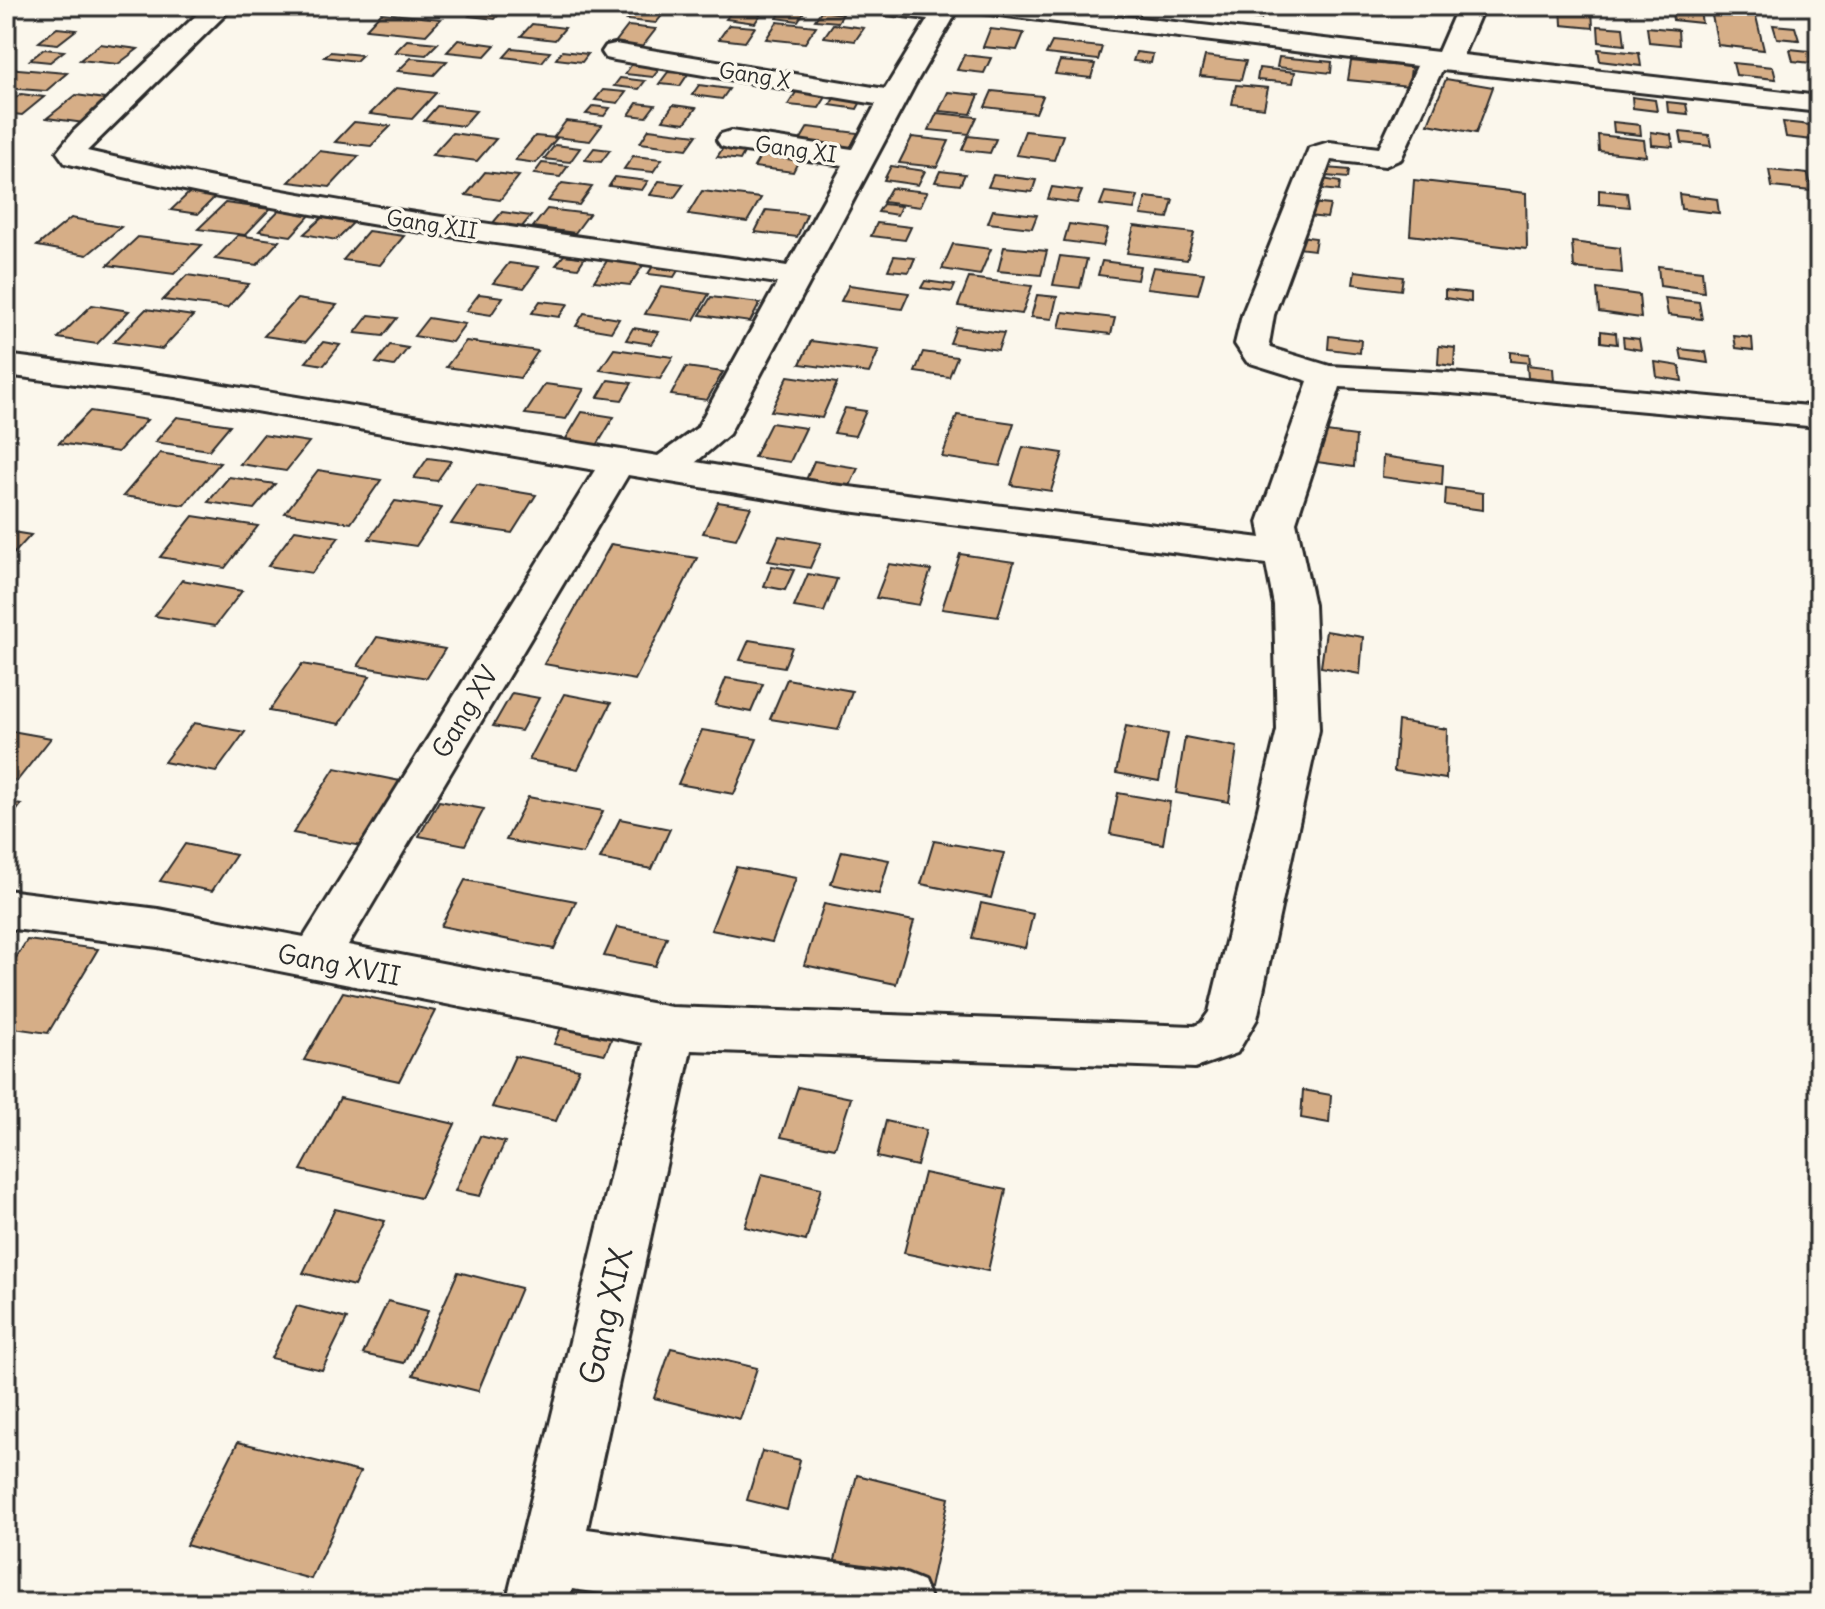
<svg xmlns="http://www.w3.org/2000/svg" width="1825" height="1609" font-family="Delius,sans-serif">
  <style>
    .building { fill: #d6ae87; stroke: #2b2b2b; stroke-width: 2 }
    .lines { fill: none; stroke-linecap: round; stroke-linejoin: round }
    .minor-casing { stroke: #2b2b2b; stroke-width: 6 }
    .minor { fill: #fbf7ec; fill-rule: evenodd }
    .labels { text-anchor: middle; stroke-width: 7; stroke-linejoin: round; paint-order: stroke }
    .far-street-label { font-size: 22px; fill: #2b2b2b; stroke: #fbf7ec }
    .street-label { font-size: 26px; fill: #2b2b2b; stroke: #fbf7ec }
    .near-street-label { font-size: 32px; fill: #2b2b2b; stroke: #fbf7ec }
  </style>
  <rect width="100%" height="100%" fill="#fbf7ec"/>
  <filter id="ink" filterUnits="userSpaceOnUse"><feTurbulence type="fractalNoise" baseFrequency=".0125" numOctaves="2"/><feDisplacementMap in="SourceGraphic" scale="16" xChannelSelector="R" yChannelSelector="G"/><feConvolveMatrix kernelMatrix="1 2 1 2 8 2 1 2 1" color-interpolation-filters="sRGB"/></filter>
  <g filter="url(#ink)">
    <g class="building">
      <path d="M423,6h36l-7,7 -32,-3z"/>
      <path d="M478,6h28l-11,13 -26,-3z"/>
      <path d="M736,6h1l27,3 -9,14 -29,-4z"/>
      <path d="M1215,6h49l-3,13 -48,-5z"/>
      <path d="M1561,6l31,2 1,20 -31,-3z"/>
      <path d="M1671,6h28l3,17 -29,-3z"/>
      <path d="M1710,6l44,2 10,42 -46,-5z"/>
      <path d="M784,8l21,2 -7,11 -21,-3z"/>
      <path d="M636,9l28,4 -8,10 -29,-3z"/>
      <path d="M821,11l22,3 -5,8 -23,-2z"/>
      <path d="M381,13l60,6 -15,16 -60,-6z"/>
      <path d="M777,22l39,4 -11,17 -39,-4z"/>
      <path d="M532,24l33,4 -10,12 -34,-4z"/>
      <path d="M833,24l31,4 -9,13 -31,-4z"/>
      <path d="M729,25l26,2 -10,15 -26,-3z"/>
      <path d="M1773,25l22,2 4,13 -22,-2z"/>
      <path d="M628,26l28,3 -14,18 -28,-3z"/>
      <path d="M1598,26l25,2 2,17 -26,-3z"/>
      <path d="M1647,27l31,3 1,15 -30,-3z"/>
      <path d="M57,28l19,2 -18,14 -19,-2z"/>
      <path d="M990,29l34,4 -7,17 -34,-3z"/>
      <path d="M407,40l31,3 -12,12 -31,-3z"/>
      <path d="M458,40l37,5 -10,11 -38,-4z"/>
      <path d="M1052,42l50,5 -4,13 -52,-6z"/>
      <path d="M100,44l38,5 -20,15 -38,-4z"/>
      <path d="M512,48l38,4 -8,10 -38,-5z"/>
      <path d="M44,49l20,2 -14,11 -20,-2z"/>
      <path d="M1598,49l41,4 2,13 -41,-5z"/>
      <path d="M1790,49l19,2 3,12 -19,-2z"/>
      <path d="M562,51l26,3 -6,8 -26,-3z"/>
      <path d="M330,52l32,3 -6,6 -32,-4z"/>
      <path d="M1136,52l17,2 -2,9 -18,-2z"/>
      <path d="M964,55l27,3 -7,15 -27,-3z"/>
      <path d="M1205,56l41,5 -5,19 -41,-4z"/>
      <path d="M1279,57l53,5 -1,11 -54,-6z"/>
      <path d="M411,58l36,3 -13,14 -36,-4z"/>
      <path d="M636,58l29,4 -12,15 -28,-3z"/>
      <path d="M1060,61l35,3 -4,14 -36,-4z"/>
      <path d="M1351,61l60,6 -2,19 -61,-6z"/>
      <path d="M1733,63l40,4 3,12 -40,-4z"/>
      <path d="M6,68l61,5 -21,18 -40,-3z"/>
      <path d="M1259,68l36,4 -2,11 -36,-3z"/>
      <path d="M668,72l20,2 -8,12 -21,-2z"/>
      <path d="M620,78l25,3 -6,8 -25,-3z"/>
      <path d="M1446,79l47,8 -17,46 -48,-9z"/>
      <path d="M699,85l30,4 -7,10 -30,-4z"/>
      <path d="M1236,85l32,3 -4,20 -32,-4z"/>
      <path d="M396,88l40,5 -24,26 -42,-5z"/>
      <path d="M798,89l31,3 -10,16 -31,-3z"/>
      <path d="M603,90l23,2 -8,11 -23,-3z"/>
      <path d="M992,91l51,5 -7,17 -51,-6z"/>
      <path d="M948,92l31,3 -8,19 -32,-3z"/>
      <path d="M21,94l23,3 -22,18 -16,-2v-8z"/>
      <path d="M76,95l36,5 -28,23 -37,-5z"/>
      <path d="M836,95l27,3 -6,11 -27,-4z"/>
      <path d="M1632,97l23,3 2,11 -24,-3z"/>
      <path d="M1667,102l19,2 2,10 -20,-2z"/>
      <path d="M637,103l18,2 -9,12 -17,-2z"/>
      <path d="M673,105l23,3 -11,15 -22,-3z"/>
      <path d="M437,106l39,5 -13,15 -39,-5z"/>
      <path d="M593,106l17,2 -6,8 -18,-2z"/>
      <path d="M937,113l40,4 -8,17 -40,-4z"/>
      <path d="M566,121l36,4 -12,16 -36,-4z"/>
      <path d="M354,122l37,4 -20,20 -36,-4z"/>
      <path d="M1613,122l27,3 1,10 -27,-3z"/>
      <path d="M1783,122l27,3 3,15 -27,-3z"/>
      <path d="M808,127l50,6 -11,22 -52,-6z"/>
      <path d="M649,129l48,6 -10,14 -47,-6z"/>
      <path d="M1025,131l38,4 -9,25 -38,-5z"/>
      <path d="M1651,132l20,3 2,12 -21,-2z"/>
      <path d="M1680,132l29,3 2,11 -29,-3z"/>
      <path d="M452,133l44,6 -19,22 -45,-6z"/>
      <path d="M1598,135l46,5 2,16 -47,-5z"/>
      <path d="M535,136l22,2 -21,25 -21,-3z"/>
      <path d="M968,136l28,3 -6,14 -28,-3z"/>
      <path d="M912,137l37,4 -12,26 -38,-4z"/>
      <path d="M555,145l25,3 -10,14 -26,-3z"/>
      <path d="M594,148l16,2 -9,12 -16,-2z"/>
      <path d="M723,148l22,3 -5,9 -23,-3z"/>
      <path d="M319,151l40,5 -29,31 -41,-5z"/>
      <path d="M762,153l38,5 -7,14 -39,-5z"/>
      <path d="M633,156l29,3 -9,13 -29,-3z"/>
      <path d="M542,163l26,3 -8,11 -26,-3z"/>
      <path d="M891,166l34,5 -7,14 -34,-5z"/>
      <path d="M1327,168l22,2 -1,8 -22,-2z"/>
      <path d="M1769,170l39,4 4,17 -40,-4z"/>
      <path d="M940,171l25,3 -5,11 -25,-3z"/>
      <path d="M485,172l34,4 -19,24 -34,-5z"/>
      <path d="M993,175l43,5 -4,12 -44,-5z"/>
      <path d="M615,177l33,4 -6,9 -33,-4z"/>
      <path d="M1323,179l17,3 -1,9 -17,-2z"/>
      <path d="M1414,180l112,13 1,56 -117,-14z"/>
      <path d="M659,181l25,3 -10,14 -24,-3z"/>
      <path d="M562,183l30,4 -13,18 -31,-4z"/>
      <path d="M1052,187l30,4 -5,12 -29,-4z"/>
      <path d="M891,188l36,4 -7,15 -37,-5z"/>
      <path d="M1599,190l28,3 2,14 -30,-3z"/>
      <path d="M191,191l26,4 -19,19 -27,-4z"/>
      <path d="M702,191l59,7 -14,24 -59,-8z"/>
      <path d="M1105,192l33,4 -4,13 -34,-4z"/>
      <path d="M1679,194l38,5 2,14 -38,-4z"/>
      <path d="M1146,197l27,3 -5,18 -27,-3z"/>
      <path d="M225,203l45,6 -25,26 -47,-6z"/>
      <path d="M1310,203l20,2 -3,13 -19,-2z"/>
      <path d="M883,204l18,2 -4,9 -19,-3z"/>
      <path d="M281,208l32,4 -22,24 -32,-5z"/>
      <path d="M547,209l42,5 -14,19 -42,-6z"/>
      <path d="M766,210l41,4 -10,23 -42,-5z"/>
      <path d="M993,210l44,5 -5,13 -44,-5z"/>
      <path d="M502,212l29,4 -10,12 -29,-4z"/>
      <path d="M325,215l31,5 -20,20 -32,-6z"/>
      <path d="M71,218l50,9 -34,28 -50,-9z"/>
      <path d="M877,223l34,4 -6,13 -34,-4z"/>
      <path d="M1069,224l39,5 -5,17 -39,-5z"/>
      <path d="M1134,226l60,7 -7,27 -60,-7z"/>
      <path d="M368,231l36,5 -24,29 -37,-5z"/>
      <path d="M238,235l41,6 -22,24 -42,-6z"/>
      <path d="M1299,236l17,2 -2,12 -17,-2z"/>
      <path d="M138,237l64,8 -28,29 -66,-9z"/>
      <path d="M1572,242l48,6 2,25 -48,-5z"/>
      <path d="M953,244l38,5 -11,26 -38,-6z"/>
      <path d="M1004,247l43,4 -6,24 -43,-4z"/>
      <path d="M564,255l21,2 -7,11 -22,-3z"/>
      <path d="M610,256l36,5 -16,24 -36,-4z"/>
      <path d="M894,256l21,2 -6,14 -21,-2z"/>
      <path d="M1060,256l27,3 -7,29 -27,-3z"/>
      <path d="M656,261l26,3 -8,13 -26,-3z"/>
      <path d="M1102,261l38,5 -3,14 -39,-5z"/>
      <path d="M509,263l30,4 -15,21 -31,-5z"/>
      <path d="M1658,266l44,5 2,21 -44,-6z"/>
      <path d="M1153,267l51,6 -6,21 -51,-6z"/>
      <path d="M1355,271l48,6 -2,13 -48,-6z"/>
      <path d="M187,275l62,9 -22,24 -64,-8z"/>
      <path d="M969,278l63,8 -10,28 -64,-8z"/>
      <path d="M925,281l30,4 -3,7 -31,-4z"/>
      <path d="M849,285l60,8 -7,16 -61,-8z"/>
      <path d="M661,287l48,7 -15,26 -49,-6z"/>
      <path d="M1597,289l42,6 2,23 -42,-6z"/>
      <path d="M1445,290l26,3v9l-26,-4z"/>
      <path d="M479,294l24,3 -12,18 -25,-4z"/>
      <path d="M1037,295l20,2 -5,22 -21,-2z"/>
      <path d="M711,297l49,6 -10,19 -50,-7z"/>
      <path d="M1665,298l34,4 3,17 -34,-4z"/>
      <path d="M297,299l40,6 -31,37 -42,-6z"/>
      <path d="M540,301l28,3 -9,13 -27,-4z"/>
      <path d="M92,305l37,6 -32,33 -39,-6z"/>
      <path d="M146,309l47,7 -31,33 -48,-7z"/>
      <path d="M1063,312l52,6 -4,16 -52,-6z"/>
      <path d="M584,313l35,6 -8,13 -35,-6z"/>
      <path d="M369,315l28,3 -14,18 -28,-3z"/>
      <path d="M428,318l37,6 -13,18 -38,-6z"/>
      <path d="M956,327l48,6 -6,17 -48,-7z"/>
      <path d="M633,328l26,4 -8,12 -25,-4z"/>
      <path d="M1601,331l15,2 1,11 -16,-2z"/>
      <path d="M1329,336l32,4 -1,13 -32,-4z"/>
      <path d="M1734,336l18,2 1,12 -17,-2z"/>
      <path d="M1623,337l16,2 2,11 -17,-3z"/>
      <path d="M466,341l72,10 -18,27 -74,-11z"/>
      <path d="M811,341l68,9 -10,23 -69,-9z"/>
      <path d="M323,342l17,3 -16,20 -18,-3z"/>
      <path d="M390,345l18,3 -14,18 -18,-3z"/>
      <path d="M1439,346l16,2 -1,18 -16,-2z"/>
      <path d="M614,349l59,8 -13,22 -60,-9z"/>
      <path d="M1680,349l26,3 2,11 -26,-4z"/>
      <path d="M923,352l34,5 -8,20 -34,-5z"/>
      <path d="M1510,352l19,2 1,9 -20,-2z"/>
      <path d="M1655,362l25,4 2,15 -25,-4z"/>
      <path d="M1527,365l26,3 1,14 -26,-4z"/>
      <path d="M686,367l37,5 -16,28 -36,-5z"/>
      <path d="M788,376l49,7 -15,35 -51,-7z"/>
      <path d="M608,380l24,3 -10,17 -24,-3z"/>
      <path d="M545,384l39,5 -18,30 -41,-5z"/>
      <path d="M845,408l21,3 -11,25 -21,-3z"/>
      <path d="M90,411l57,9 -29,32 -59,-9z"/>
      <path d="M582,412l32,5 -18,30 -32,-5z"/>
      <path d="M957,415l57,8 -14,43 -58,-9z"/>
      <path d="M177,417l53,8 -21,25 -54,-8z"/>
      <path d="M771,423l35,5 -16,34 -36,-5z"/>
      <path d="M1312,430l44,6 -2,31 -45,-6z"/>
      <path d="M263,435l46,7 -23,29 -46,-7z"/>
      <path d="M1023,447l40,6 -12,38 -40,-6z"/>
      <path d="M160,453l60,10 -36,42 -61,-9z"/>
      <path d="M1383,456l60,9 -1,20 -60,-8z"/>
      <path d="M428,458l23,3 -14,20 -23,-3z"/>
      <path d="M814,461l44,7 -8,18 -44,-6z"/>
      <path d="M318,470l63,10 -30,43 -66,-10z"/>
      <path d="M229,477l46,7 -21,25 -46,-7z"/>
      <path d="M477,485l59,10 -24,38 -61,-9z"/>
      <path d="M1446,488l37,5v17l-38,-5z"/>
      <path d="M395,501l47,7 -26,38 -47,-7z"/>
      <path d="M718,502l33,5 -15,32 -33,-6z"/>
      <path d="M193,516l65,10 -33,42 -65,-11z"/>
      <path d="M295,530l44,7 -27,36 -44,-7z"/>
      <path d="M6,531l25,4 -25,27z"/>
      <path d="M779,536l42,7 -11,25 -42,-7z"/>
      <path d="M611,544l86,14 -62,122 -91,-16z"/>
      <path d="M960,554l54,8 -16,55 -56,-8z"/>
      <path d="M889,564l42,6 -12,35 -43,-7z"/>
      <path d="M772,566l22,4 -9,20 -21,-4z"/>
      <path d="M808,574l29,5 -13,33 -30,-5z"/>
      <path d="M182,580l60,11 -27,35 -60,-10z"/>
      <path d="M1326,631l37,6 -3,37 -39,-7z"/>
      <path d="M377,637l68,12 -18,29 -69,-12z"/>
      <path d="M749,640l43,7 -8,20 -44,-7z"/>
      <path d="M302,664l68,12 -30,48 -71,-13z"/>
      <path d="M726,678l37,6 -12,28 -36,-7z"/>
      <path d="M787,679l65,12 -14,39 -68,-11z"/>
      <path d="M512,693l27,5 -18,33 -28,-5z"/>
      <path d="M564,694l47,9 -33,66 -49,-9z"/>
      <path d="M1398,721l49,8 -1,50 -52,-8z"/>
      <path d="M194,723l51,9 -29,40 -52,-10z"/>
      <path d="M1126,726l42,8 -9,47 -43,-8z"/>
      <path d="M6,730l45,8 -34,43 -11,-2z"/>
      <path d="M702,730l55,9 -23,55 -56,-10z"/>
      <path d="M1185,737l52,10 -8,55 -53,-9z"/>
      <path d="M335,768l70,14 -39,65 -73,-14z"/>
      <path d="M1118,793l52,9 -7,42 -53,-10z"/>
      <path d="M528,797l75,14 -20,43 -77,-14z"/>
      <path d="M439,801l45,8 -19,36 -46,-9z"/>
      <path d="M6,802l15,3 -15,19z"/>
      <path d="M620,819l50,10 -18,40 -52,-10z"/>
      <path d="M934,841l70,12 -13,45 -70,-14z"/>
      <path d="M185,844l51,11 -24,36 -52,-10z"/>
      <path d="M842,851l47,9 -10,34 -48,-10z"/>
      <path d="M736,867l60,11 -24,64 -61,-12z"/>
      <path d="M465,880l111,21 -22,48 -113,-23z"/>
      <path d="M981,903l52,11 -8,34 -53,-10z"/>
      <path d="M824,904l90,17 -18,63 -92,-19z"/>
      <path d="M617,927l50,10 -12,29 -51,-10z"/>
      <path d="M27,940l71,9 -50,84 -42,-6v-53z"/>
      <path d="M343,992l92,19 -36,70 -95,-21z"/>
      <path d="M561,1028l51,10 -7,16 -51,-10z"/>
      <path d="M515,1056l64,13 -23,52 -64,-14z"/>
      <path d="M798,1087l53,11 -16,50 -54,-11z"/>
      <path d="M1303,1090l28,5 -2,28 -28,-5z"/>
      <path d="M340,1098l115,26 -35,74 -119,-28z"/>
      <path d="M886,1121l40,9 -9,36 -40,-9z"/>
      <path d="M480,1136l25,6 -25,54 -25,-5z"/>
      <path d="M924,1173l82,17 -18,81 -84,-18z"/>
      <path d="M762,1174l59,14 -15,53 -61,-14z"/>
      <path d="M335,1209l50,12 -31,65 -51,-13z"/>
      <path d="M458,1272l63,16 -43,103 -65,-16z"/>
      <path d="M388,1301l40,10 -24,52 -41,-9z"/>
      <path d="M297,1306l50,13 -25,51 -51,-12z"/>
      <path d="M671,1348l86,20 -17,51 -86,-21z"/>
      <path d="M238,1442l122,30 -49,107 -125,-34z"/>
      <path d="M762,1451l38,9 -13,50 -40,-10z"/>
      <path d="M857,1475l92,23 -19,90 -96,-24z"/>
    </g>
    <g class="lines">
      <g class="minor-casing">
        <path id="minor" d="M206,6h28l-147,145c230,54 466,81 700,115l56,-101 -112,-16 -10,-3 -4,-6 4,-6 10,-3 121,18 24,-45 -261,-44 -9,-2 -4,-6 4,-6 9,-2 270,45 43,-70 -42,-5 -13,-8h161l404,46 20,-46h26l-21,49 356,41v16l-377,-42 -41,89 -16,7 -54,-6 -57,155 -5,29 2,4 59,18 121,7 368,34v20l-368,-34 -111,-6 -44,135 18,83 5,125 -62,289 -20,34 -42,15 -504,-18 -104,479 314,43 22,9 9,22h-257l-103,-14 -4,14h-62l137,-560 -485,-96 -152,-19v-38l152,19 146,28 291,-467 -420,-73 -169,-22v-20l169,22 483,79 39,-28 80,-145c-238,-35 -479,-62 -712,-120l-8,-11 16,-20zM958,10l459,56 -38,82 -50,-6 -20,6 -67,167 -7,29 12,18 61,19 -50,141 3,16 -428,-53 -137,-23 33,-28 185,-348zM628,475l205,34 433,55 8,41 3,125 -68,282 -8,11 -7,3 -523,-19 -323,-62z"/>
      </g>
      <use href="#minor" class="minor"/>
    </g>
  </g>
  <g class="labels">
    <g class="far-street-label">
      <text transform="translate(755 75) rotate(9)" y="8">Gang X</text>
      <text transform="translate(796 149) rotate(8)" y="8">Gang XI</text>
      <text transform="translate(432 224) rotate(9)" y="8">Gang XII</text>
    </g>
    <g class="street-label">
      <text transform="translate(465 712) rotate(-59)" y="9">Gang XV</text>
      <text transform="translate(339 965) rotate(11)" y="9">Gang XVII</text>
    </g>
    <g class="near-street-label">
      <text transform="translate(606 1316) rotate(-77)" y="11">Gang XIX</text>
    </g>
  </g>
  <rect width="1825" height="1609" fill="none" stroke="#fbf7ec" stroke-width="32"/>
  <rect x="16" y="16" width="1793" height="1577" fill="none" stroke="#2b2b2b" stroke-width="3" filter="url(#ink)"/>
</svg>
